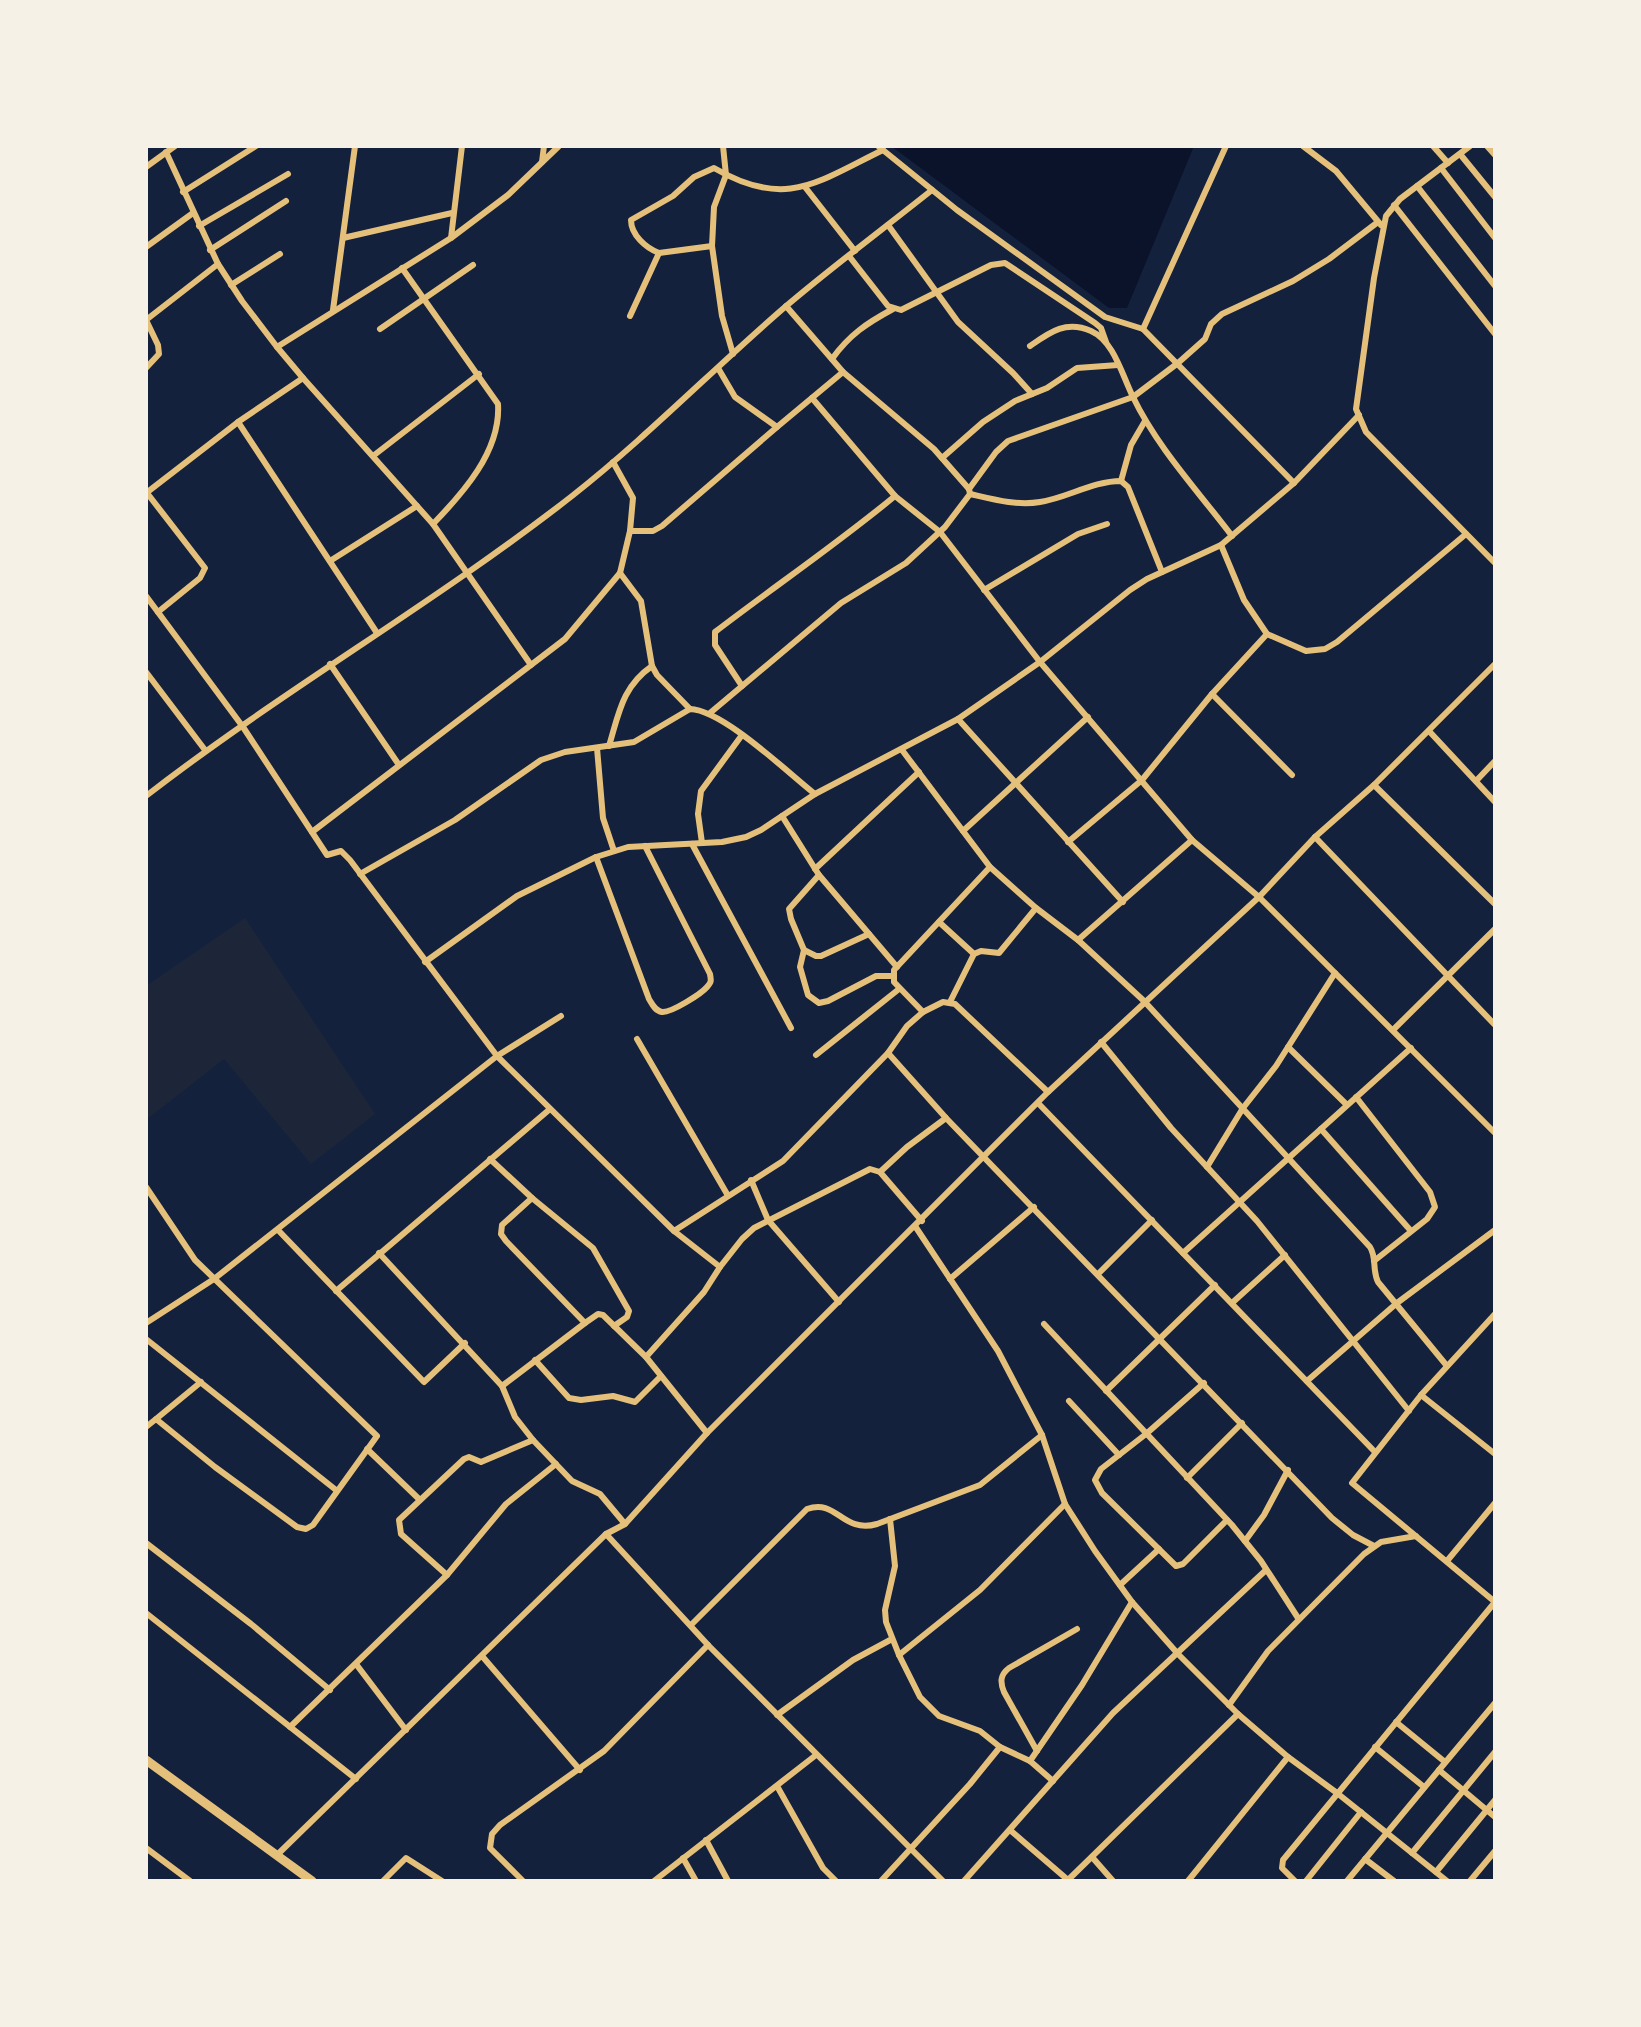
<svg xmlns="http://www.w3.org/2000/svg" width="1641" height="2027" font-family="'Alegreya Sans',sans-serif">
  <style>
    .green { fill: #1d2539 }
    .water { fill: #0b132b }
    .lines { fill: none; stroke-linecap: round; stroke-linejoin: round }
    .minor { stroke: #e5c07b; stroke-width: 6 }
    .secondary { stroke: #e5c07b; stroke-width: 9 }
  </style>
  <rect width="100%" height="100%" fill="#14213d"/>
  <path class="green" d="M245,918l130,196 -64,50 -87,-105 -78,61v-134z"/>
  <path class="water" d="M891,146h303l-67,162h-18z"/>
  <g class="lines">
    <g class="minor">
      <path d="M723,146l3,29 -12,32 -2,39 10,70 11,38"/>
      <path d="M878,146l79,64 148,107 38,12 83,-183"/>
      <path d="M1303,146l33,25 45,54"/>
      <path d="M1433,146l15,17"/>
      <path d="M1470,146l-70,53 -14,17 -12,62 -18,131 10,23 129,131"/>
      <path d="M1487,146l8,9"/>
      <path d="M1460,154l35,43"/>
      <path d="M542,162l2,-16"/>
      <path d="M146,167l29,-21"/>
      <path d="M1441,168l54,70"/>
      <path d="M1417,186l78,100"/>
      <path d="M805,187l50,64"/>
      <path d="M183,192l73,-46"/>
      <path d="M1394,205l101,129"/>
      <path d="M888,225l70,97 55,51 19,21"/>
      <path d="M199,226l89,-52"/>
      <path d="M343,238l109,-25"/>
      <path d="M451,238l11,-92"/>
      <path d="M712,246l-53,7c-13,-5 -28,-18 -28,-33l42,-24 21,-19 20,-9c72,42 103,14 169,-18"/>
      <path d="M146,247l47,-34"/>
      <path d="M210,250l76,-49"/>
      <path d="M849,256l39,50 13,4 90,-45 14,-2 90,60 6,5 5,14"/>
      <path d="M218,264l24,37 35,46"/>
      <path d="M402,268l96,136c3,47 -35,89 -65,120"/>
      <path d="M231,285l49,-31"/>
      <path d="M333,310l22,-164"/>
      <path d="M630,316l29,-63"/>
      <path d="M146,320l72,-56 -52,-112"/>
      <path d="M146,320l12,25 1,9 -13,14"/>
      <path d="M380,329l93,-64"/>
      <path d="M1143,329l151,154"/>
      <path d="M1030,346c20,-14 36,-26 61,-15 23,10 31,44 42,66 24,50 65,94 99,139"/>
      <path d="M832,359c17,-24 35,-36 61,-50"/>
      <path d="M303,378l130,146 98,141"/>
      <path d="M812,398l83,98 45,36 100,130 152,178 67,57 236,236"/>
      <path d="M238,422l139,211"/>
      <path d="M777,427l66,-55"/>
      <path d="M373,456l106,-82"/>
      <path d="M942,458l41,-36 32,-21 32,-13 30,-20 41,-3"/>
      <path d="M1121,481l10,-36 14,-24"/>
      <path d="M969,489l27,-37 12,-11 125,-44 45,-34 27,-24 6,-15 11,-10 71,-33 36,-22 49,-37"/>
      <path d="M146,493l92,-71 65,-44 -26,-31 174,-109 57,-43 51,-49"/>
      <path d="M147,493l58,75 -5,10 -42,34"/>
      <path d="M970,494c22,5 46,12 70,8 27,-4 53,-21 81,-21l7,6 34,85"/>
      <path d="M630,531h23l9,-5 115,-99 -42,-30 -17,-29"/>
      <path d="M1221,545l23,55 23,34 39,17 19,-2 12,-7 129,-108"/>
      <path d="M330,561l87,-55"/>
      <path d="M620,573l21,28 11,65 5,9 33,34"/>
      <path d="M984,590l94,-56 29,-10"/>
      <path d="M146,596l97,131 84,128 14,-4 9,9 147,196 177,175 46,36 22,-28 12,-11 116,-59 10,3 42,49"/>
      <path d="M330,664l69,101"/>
      <path d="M146,672l59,78"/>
      <path d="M742,686l-27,-41v-13c60,-46 122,-88 180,-136"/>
      <path d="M1212,694l80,81"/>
      <path d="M710,713l131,-110 65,-40 39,-36 25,-33 -1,-5 -35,-40 -91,-77 -57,-66"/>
      <path d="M958,719l165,183"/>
      <path d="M1429,731l66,71"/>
      <path d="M609,746c10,-33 13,-59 43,-80"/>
      <path d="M597,748l6,70 11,33"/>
      <path d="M902,750l88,117 -96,103v12l29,30"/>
      <path d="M1476,781l19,-20"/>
      <path d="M1374,785l121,119"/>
      <path d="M146,796c137,-106 289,-193 426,-300 75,-59 141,-127 213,-189 47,-40 98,-78 147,-117"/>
      <path d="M782,816l37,59 -30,34 2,10 13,31 -4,17 8,28 11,8 9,-2 48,-25h16"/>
      <path d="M963,831l125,-114"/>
      <path d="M312,832l253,-193 55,-66 10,-42 3,-33 -20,-36"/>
      <path d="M1315,837l180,188"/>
      <path d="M1068,842l74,-62 70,-86 55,-60"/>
      <path d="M702,843l-4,-29 3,-23 41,-56"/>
      <path d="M692,844l99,184"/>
      <path d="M596,857l53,142c3,5 6,12 13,13 9,1 39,-18 45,-25 5,-6 4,-6 3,-13l-65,-128"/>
      <path d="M990,867l46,41 42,32 66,61 226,246c7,11 2,23 8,35l69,84"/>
      <path d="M815,869l104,-97"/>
      <path d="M360,874l95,-54 86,-60 24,-8 69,-10 56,-33c33,1 97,63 125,85"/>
      <path d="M819,875l78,92"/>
      <path d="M939,922l35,32"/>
      <path d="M1078,940l114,-100"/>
      <path d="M804,950l12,6h5l48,-22"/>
      <path d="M425,962l92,-66 79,-39 32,-10 94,-5 24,-5 15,-7 54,-36 143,-75 82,-57 90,-72 17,-11 74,-34 73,-62 65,-68"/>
      <path d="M950,1002l24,-48 7,-3 18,2 37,-45"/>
      <path d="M1393,1030l102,-101"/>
      <path d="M637,1039l90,155"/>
      <path d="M1101,1042l70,86 86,93 152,190"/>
      <path d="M1288,1047l59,58"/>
      <path d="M888,1053l58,65 386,400 21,17 21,11"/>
      <path d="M816,1055l83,-66"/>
      <path d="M1356,1097l74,95 5,15 -8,12 -53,42"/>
      <path d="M1038,1103l337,349"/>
      <path d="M1321,1129l90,102"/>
      <path d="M490,1159l42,39 -30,27 -1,9 5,7 79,82 13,-9 5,1 43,42 61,76"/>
      <path d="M1207,1167l36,-59 33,-42 59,-93"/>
      <path d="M880,1172l27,-25 39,-29"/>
      <path d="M751,1180l17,40 71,82"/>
      <path d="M146,1187l49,73 182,176 -64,89 -7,4 -9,-2 -82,-60 -59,-48 -10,8"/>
      <path d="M532,1198l61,50 36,63 -2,6 -13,9"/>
      <path d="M915,1226l83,125 44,84 23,69 30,47 37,51 46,52 60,60 50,43 49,36 110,88"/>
      <path d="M278,1230l146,152 41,-39"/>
      <path d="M674,1231l109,-70 105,-108 19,-27 16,-14 20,-10 12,2 93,88"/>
      <path d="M379,1253l123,133 13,31 18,23 39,41 28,13 25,30"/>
      <path d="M1183,1253l228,-205"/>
      <path d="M1098,1274l54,-54"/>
      <path d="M950,1279l84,-72"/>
      <path d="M336,1291l214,-182"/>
      <path d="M1232,1303l53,-48"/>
      <path d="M1495,1314l-74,81 -69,88 143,119"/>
      <path d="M146,1323l68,-44 283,-223 64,-40"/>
      <path d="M1044,1324l188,201 29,36 37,57"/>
      <path d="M146,1339l190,151"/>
      <path d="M646,1357l58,-65 16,-25"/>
      <path d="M535,1360l34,38 12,2 32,-4 22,6 26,-26"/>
      <path d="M1307,1381l90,-78 98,-73"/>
      <path d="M1204,1383l-58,51 -45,35 -6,11 7,13 74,73 7,-2 44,-44"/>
      <path d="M502,1386l83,-63"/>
      <path d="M1106,1391l109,-106"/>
      <path d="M1421,1395l74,59"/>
      <path d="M1069,1401l50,54"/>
      <path d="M156,1419l45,-37"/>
      <path d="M367,1449l53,51"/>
      <path d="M1187,1478l55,-55"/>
      <path d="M890,1519l5,47 -10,44 1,12 13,33 21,42 19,19 41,15 20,16 30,14 23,20"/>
      <path d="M606,1534l102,111 235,236"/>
      <path d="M1245,1541l19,-26 24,-45"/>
      <path d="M146,1543l105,81 79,66"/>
      <path d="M1447,1561l48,-58"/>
      <path d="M447,1575l-46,-41 -2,-14 65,-61 5,-2 12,5 52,-22"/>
      <path d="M1120,1585l39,-36"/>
      <path d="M146,1613l210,166"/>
      <path d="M691,1625l116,-116c30,-11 35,25 70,15l103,-39 62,-50"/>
      <path d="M899,1655l81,-65 85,-86"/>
      <path d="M482,1656l98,114"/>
      <path d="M356,1664l50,66"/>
      <path d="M1495,1703l-56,67 56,47"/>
      <path d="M1229,1705l39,-54 96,-97 17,-12 35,-6"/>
      <path d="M777,1715l76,-55 39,-21"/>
      <path d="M1396,1722l49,40"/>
      <path d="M290,1727l157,-152 59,-71 50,-40"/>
      <path d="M1375,1747l49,40"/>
      <path d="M1037,1751l-33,-59c-4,-10 -4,-17 5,-24l68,-39"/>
      <path d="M1030,1761l52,-76 50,-83"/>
      <path d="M777,1786l46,82 13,13"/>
      <path d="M1010,1830l58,50"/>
      <path d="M706,1840l22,41"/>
      <path d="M146,1848l44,33"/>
      <path d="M1412,1853l83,-101"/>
      <path d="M277,1855l329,-321 19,-10 82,-91 341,-341 211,-195 56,-60 59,-52 121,-121"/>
      <path d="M1092,1857l21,24"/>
      <path d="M683,1858l13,23"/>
      <path d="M1365,1859l29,22"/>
      <path d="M1436,1872l59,-72"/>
      <path d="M383,1881l23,-23 36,23"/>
      <path d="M523,1881l-33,-33 2,-14 8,-9 104,-74 104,-106"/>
      <path d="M654,1881l162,-126"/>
      <path d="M881,1881l89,-97 30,-37"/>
      <path d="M964,1881l149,-168 153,-143"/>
      <path d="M1067,1881l171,-167"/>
      <path d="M1188,1881l100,-124"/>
      <path d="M1295,1881l-13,-13 1,-8 212,-258"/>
      <path d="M1306,1881l55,-69"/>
      <path d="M1347,1881l92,-111"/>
      <path d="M1470,1881l25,-30"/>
    </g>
    <path class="secondary" d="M146,1760l166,121"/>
  </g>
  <rect width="1641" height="2027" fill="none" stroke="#f6f1e7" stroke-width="296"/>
</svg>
